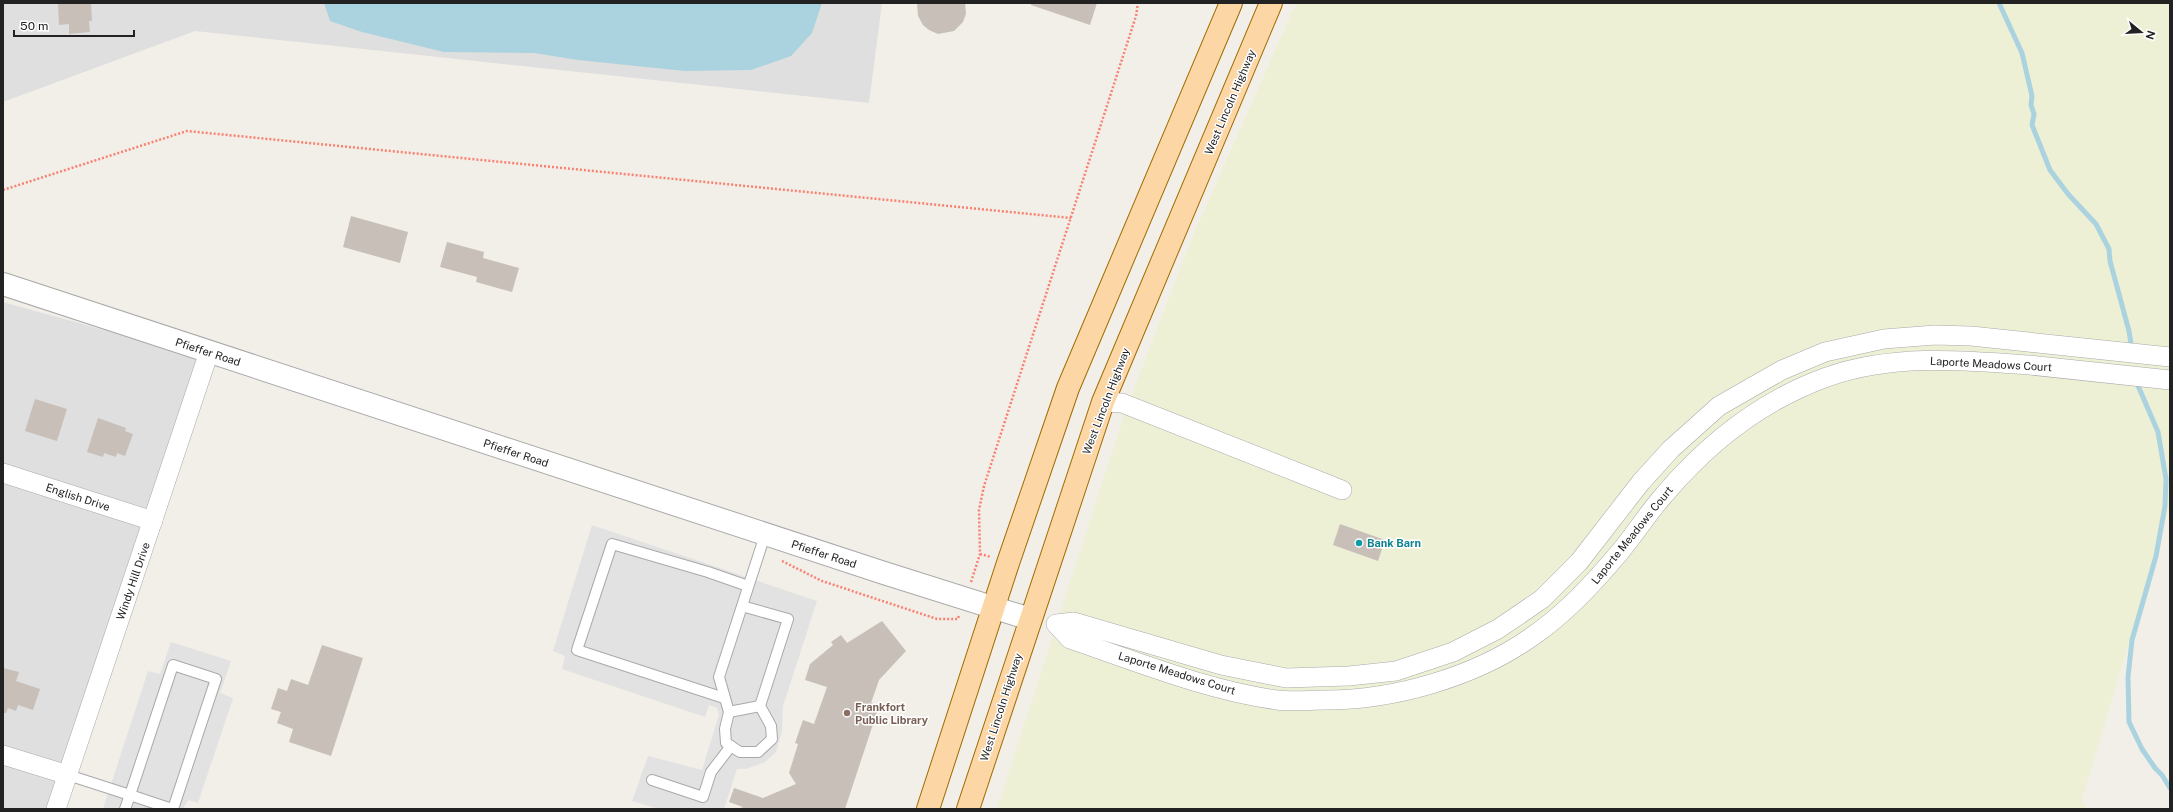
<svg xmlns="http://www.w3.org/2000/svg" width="2173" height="812" font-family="'Public Sans',sans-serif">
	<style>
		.residential { fill: #e0dfdf }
		.farmland { fill: #eef0d5 }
		.parking { fill: #e2e2e2 }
		.water { fill: #aad3df }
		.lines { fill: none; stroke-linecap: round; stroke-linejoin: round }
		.stream { stroke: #aad3df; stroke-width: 5 }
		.building { fill: #c7bfb8 }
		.service-casing { stroke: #a9a9a9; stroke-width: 12 }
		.minor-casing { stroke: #a9a9a9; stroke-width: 20 }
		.tertiary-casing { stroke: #a9a9a9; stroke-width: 24 }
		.primary-casing { stroke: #a06b00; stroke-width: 24 }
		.path { stroke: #fa8072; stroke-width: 2.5; stroke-dasharray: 2 2; stroke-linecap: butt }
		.service { stroke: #fff; stroke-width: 10 }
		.minor { stroke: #fff; stroke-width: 19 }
		.tertiary { stroke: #fff; stroke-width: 22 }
		.primary { stroke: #fcd6a4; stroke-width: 22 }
		.culture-dot { fill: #0f9aa8; stroke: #fff; stroke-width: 1.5 }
		.education-dot { fill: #8d6e63; stroke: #fff; stroke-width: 1.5 }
		.labels { text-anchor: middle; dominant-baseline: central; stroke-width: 3; stroke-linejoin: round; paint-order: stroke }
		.street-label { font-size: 11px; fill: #222; stroke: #fff }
		.culture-label { font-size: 11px; font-weight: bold; fill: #0d838f; stroke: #fff; text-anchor: start }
		.education-label { font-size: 11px; font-weight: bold; fill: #785e54; stroke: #fff; text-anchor: start }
	</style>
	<rect width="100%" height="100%" fill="#f2efe9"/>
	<g class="residential">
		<path d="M3,3H882L869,103L195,31L3,102Z"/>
		<path d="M3,302L212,360L63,809H3Z"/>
	</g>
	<path class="farmland" d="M1296,3H2170V505L2082,800L2086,809H997L1125,412L1192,238Z"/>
	<g class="parking">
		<path d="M592,525L817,601L783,706L782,732L776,752L765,762L746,769H737L724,809H659L632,801L648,756L702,770L719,715L717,708L709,705L705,717L562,669L565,656L553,651Z"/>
		<path d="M171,642L231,661L220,693L233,698L198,803L188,800L183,809H103L148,671L160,674Z"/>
	</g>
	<path class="water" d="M324,3H822L812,33L791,56L751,70L685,71L578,60L534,53L444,52L362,32L330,21Z"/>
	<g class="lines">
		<g class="stream">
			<path d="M1999,3L2022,53L2032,96L2031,105L2034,114L2032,125L2050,170L2068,194L2096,224L2109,249L2110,261L2129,331L2132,350"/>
			<path d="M2136,381L2158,432L2166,479L2165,506L2156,556L2132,640L2128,677L2129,722L2142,749L2155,768L2162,775L2170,788"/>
		</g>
	</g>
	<g class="building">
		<path d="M58,3H91L92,21H89L90,32L69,34V24L59,25Z"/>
		<path d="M917,3H965L966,14L963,22L954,31L938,34L929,30L923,25L918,16Z"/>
		<path d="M1031,3H1097L1090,25L1031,5Z"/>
		<path d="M351,216L408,232L400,263L343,247Z"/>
		<path d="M447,242L484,252L483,258L519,268L512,292L476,282L477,277L440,267Z"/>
		<path d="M35,399L67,409L57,441L25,431Z"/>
		<path d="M98,418L126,428L125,431L133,434L125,456L117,453L116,457L104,453L103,457L87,452Z"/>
		<path d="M1340,524L1385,540L1378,561L1333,545Z"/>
		<path d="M882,621L906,651L879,680L871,703L879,706L845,809H738L743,807L729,802L734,788L763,798L796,784L789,773L798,744L795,743L803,720L814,724L827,687L805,680L810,664L833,645L831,642L841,635L847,643Z"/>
		<path d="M322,645L363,658L331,756L289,742L293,729L277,723L281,712L271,709L278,688L287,691L291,679L308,685Z"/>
		<path d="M3,668L19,672L16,681L40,689L33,710L18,705L16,711L8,708L6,713H3Z"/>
	</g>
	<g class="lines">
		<g class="service-casing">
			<g id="service">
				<path d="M742,606L788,619L760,706L771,726L772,739L758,752H740L726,743L725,729L729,712L719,677L765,535"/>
				<path d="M724,698L577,650L612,544L708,572L748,586"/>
				<path d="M729,712L760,706"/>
				<path d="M68,775L130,795L173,665L216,679L173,809"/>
				<path d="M652,780L703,797L711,772L731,746"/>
				<path d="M125,809L130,795L172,809"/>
			</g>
		</g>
		<g class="minor-casing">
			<g id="minor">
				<path d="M2170,357L1971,336L1935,335L1884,339L1825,352L1782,370L1719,406L1671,449L1641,482L1579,562L1542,599L1498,629L1453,652L1396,671L1349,676L1286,678L1221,665L1074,622L1056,624L1070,639C1138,662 1206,690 1277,700C1293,702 1310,700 1326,700C1394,700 1474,677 1530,638C1564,615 1592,585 1619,553C1635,534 1648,513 1664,495C1708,443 1763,400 1827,377C1892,354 1962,360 2029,365C2076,370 2123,375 2170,380"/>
				<path d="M1103,402L1122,403L1342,490"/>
				<path d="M3,473L153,521"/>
				<path d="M3,755L68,775"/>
				<path d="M56,809L209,352"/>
			</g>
		</g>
		<g class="tertiary-casing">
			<path id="tertiary" d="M3,284L884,573L1030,619"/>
		</g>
		<g class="primary-casing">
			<g id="primary">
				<path d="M928,809L1008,563L1068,388L1231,3"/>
				<path d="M968,809L1103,402L1271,3"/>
			</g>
		</g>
		<g class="path">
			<path d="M3,190L187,131L1071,218"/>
			<path d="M980,554L991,557"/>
			<path d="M782,561L822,581L937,619H958L959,615"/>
			<path d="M971,582L980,554L979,510L984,486L1136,16L1138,3"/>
		</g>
		<use href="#service" class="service"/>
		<use href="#minor" class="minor"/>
		<use href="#tertiary" class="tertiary"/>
		<use href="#primary" class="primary"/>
	</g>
	<circle class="culture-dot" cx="1359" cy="543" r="4"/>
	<circle class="education-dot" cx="847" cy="713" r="4"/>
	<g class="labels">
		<g class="street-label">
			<text transform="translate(1230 102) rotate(-67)">West Lincoln Highway</text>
			<text transform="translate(208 352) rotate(18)">Pfieffer Road</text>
			<text transform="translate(1991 364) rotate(3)">Laporte Meadows Court</text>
			<text transform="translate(1106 401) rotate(-69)">West Lincoln Highway</text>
			<text transform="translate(516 453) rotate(18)">Pfieffer Road</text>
			<text transform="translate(78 497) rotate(18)">English Drive</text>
			<text transform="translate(1632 535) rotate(-51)">Laporte Meadows Court</text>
			<text transform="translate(824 554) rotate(18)">Pfieffer Road</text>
			<text transform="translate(133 581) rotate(-71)">Windy Hill Drive</text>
			<text transform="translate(1177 673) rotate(17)">Laporte Meadows Court</text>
			<text transform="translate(1001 707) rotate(-72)">West Lincoln Highway</text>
		</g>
		<g class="culture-label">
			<text x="1367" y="543">Bank Barn</text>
		</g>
		<g class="education-label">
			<text x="855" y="707">Frankfort<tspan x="855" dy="13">Public Library</tspan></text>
		</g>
	</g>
	<rect width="2173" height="812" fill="none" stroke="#222222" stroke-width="8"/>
	<g transform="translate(2141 32) rotate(108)" stroke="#ffffff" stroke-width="3" paint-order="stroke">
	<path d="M0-3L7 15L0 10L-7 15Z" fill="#222222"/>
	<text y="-6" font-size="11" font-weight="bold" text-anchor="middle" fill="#222222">N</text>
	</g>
	<path d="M14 30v6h120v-6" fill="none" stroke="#222222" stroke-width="2"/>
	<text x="20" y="30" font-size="12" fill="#222222" stroke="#ffffff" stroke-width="3" paint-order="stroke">50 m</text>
</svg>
